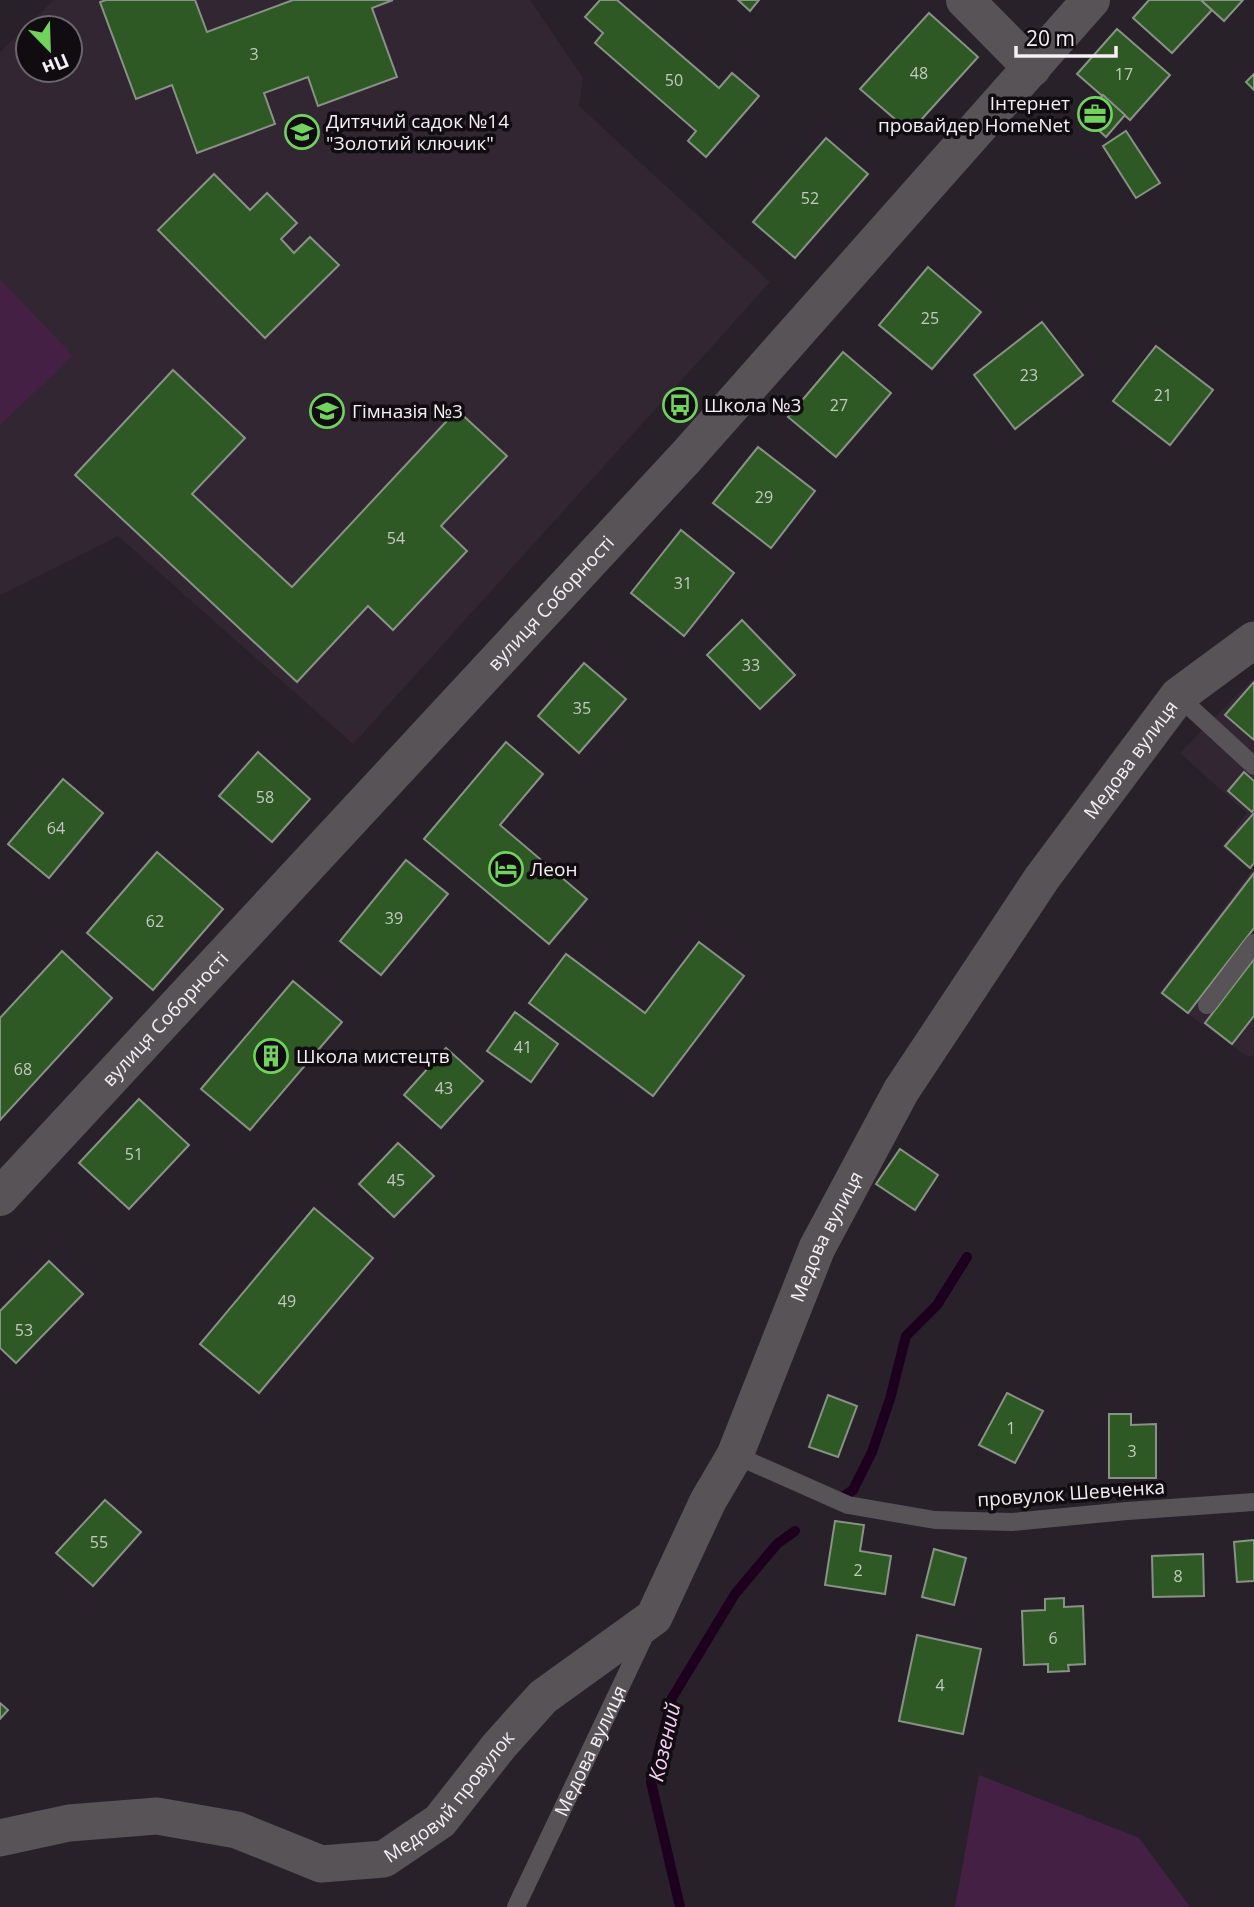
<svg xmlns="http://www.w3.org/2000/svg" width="1254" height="1907" font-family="'Open Sans',sans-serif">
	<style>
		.built { fill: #332633; fill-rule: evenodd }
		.green { fill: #442045 }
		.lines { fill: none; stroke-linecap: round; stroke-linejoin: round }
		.stream { stroke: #1d001e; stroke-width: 10 }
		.building { fill: #2e5925; stroke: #889286; stroke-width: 2 }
		.service { stroke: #575357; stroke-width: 18 }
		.minor { stroke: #575357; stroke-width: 37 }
		.tertiary { stroke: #575357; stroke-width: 38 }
		.labels { text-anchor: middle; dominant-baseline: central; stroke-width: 7; stroke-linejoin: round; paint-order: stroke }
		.number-label { font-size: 16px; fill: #c4cac1 }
		.poi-label { font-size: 19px; fill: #f6f0f5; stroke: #100c10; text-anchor: start }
		.street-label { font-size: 19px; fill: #f6f0f5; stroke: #100c10 }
		.water-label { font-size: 21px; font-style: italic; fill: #fbcffa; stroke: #100c10 }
	</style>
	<rect width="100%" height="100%" fill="#292129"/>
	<g class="built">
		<path d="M54,0H530L583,78L579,106L770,282L353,744L118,536L0,595V52ZM28,28H70V70H28Z"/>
		<path d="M1254,678V1055L1248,1057L1159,993L1252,870L1222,847L1247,813L1180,753Z"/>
	</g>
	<g class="green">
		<path d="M0,279L73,356L0,425Z"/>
		<path d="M979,1775L1139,1838L1190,1907H955Z"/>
	</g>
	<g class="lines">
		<g class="stream">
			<path d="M844,1496L853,1490L872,1452L890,1399L906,1336L937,1305L967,1257"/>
			<path d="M680,1907L651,1782L672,1698L735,1594L777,1544L795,1531"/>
		</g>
	</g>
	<g class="building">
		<path d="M106,0H195L207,32L293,0H393L372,8L397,77L318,106L308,77L264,93L275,124L197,153L172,85L136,99L100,2Z"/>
		<path d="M600,0H617L719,88L732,73L759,96L706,157L688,141L696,131L595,43L603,33L585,17Z"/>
		<path d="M738,0H759L750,11Z"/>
		<path d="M1149,0H1201L1212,10L1172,53L1133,18Z"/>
		<path d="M1201,0H1243L1224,21Z"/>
		<path d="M929,13L978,57L910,132L860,89Z"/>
		<path d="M1117,29L1170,75L1130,120L1077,74Z"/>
		<path d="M1254,74V90L1246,82Z"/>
		<path d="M1103,95L1125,115L1106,137L1083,116Z"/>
		<path d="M1126,131L1160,183L1136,198L1103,146Z"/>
		<path d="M826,138L868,174L795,258L753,222Z"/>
		<path d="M214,174L250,210L267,193L297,223L281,239L294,253L310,237L339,265L265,338L158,230Z"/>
		<path d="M928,267L981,312L932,369L879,325Z"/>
		<path d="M1042,322L1083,375L1015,429L974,375Z"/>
		<path d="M1156,346L1213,390L1170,445L1113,401Z"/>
		<path d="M843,352L891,393L836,457L788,417Z"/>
		<path d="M173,370L245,438L192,494L292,587L457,410L507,456L441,526L467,551L393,630L368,606L297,682L75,475Z"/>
		<path d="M758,447L815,491L771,548L713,503Z"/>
		<path d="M681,530L734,573L684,636L631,593Z"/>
		<path d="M742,620L795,675L760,709L707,655Z"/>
		<path d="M584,663L626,699L579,753L538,716Z"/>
		<path d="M1254,682V740L1225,715Z"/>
		<path d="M506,742L543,774L500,825L587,899L549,944L424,839Z"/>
		<path d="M258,752L310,799L272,842L219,796Z"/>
		<path d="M1244,772L1254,781V809L1252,812L1228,791Z"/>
		<path d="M63,779L103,813L49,878L8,844Z"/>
		<path d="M1254,813V863L1250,868L1225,846Z"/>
		<path d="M157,852L223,909L153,990L87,933Z"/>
		<path d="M406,860L448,894L381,975L340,941Z"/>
		<path d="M1254,873V928L1188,1013L1162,993Z"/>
		<path d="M699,942L744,976L653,1096L529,1003L566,954L645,1013Z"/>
		<path d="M62,951L112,998L0,1120V1018Z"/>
		<path d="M1254,959V1016L1232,1044L1205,1023Z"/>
		<path d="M293,981L342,1022L250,1130L201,1089Z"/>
		<path d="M515,1012L558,1044L531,1082L487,1051Z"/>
		<path d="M446,1048L483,1081L441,1128L404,1095Z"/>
		<path d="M139,1099L189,1145L129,1209L79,1163Z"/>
		<path d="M398,1143L434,1176L394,1217L359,1184Z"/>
		<path d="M900,1149L938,1175L915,1210L876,1184Z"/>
		<path d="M314,1208L373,1258L259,1393L200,1344Z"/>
		<path d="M49,1261L83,1294L16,1363L0,1348V1311Z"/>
		<path d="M1007,1393L1043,1411L1015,1463L979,1445Z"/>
		<path d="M828,1395L857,1406L838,1457L809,1447Z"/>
		<path d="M1109,1414H1131V1425L1156,1424V1478H1109Z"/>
		<path d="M105,1500L141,1532L93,1586L56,1553Z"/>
		<path d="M835,1521L864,1525L860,1551L891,1556L885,1594L825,1585Z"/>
		<path d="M1254,1540V1581L1237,1582L1234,1542Z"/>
		<path d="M934,1549L966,1558L954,1605L922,1597Z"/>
		<path d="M1203,1554L1204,1596L1153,1597L1152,1556Z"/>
		<path d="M1064,1598V1607L1083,1606L1085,1664L1068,1665L1069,1671L1048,1672V1664L1024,1665L1022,1611L1045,1610V1599Z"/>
		<path d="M917,1635L981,1649L963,1734L899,1721Z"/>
		<path d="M0,1703L8,1710L0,1719Z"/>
	</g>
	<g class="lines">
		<g class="service">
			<path d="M1178,696L1254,766"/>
			<path d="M1207,1005L1254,943"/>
			<path d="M735,1455L848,1505L935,1520L1012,1522L1127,1511L1254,1502"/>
			<path id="s1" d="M516,1907L646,1633"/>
		</g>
		<path class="minor" id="s2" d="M0,1838L69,1823L157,1816L237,1830L321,1864L384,1859L440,1821L499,1746L543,1697L654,1617L708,1501L735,1455L817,1248L901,1091L1042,878L1178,696L1254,640"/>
		<g class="tertiary">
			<path d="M965,0L1032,68"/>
			<path id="s3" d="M0,1197L686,457L1091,0"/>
		</g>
	</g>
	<defs>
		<g id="office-ring" transform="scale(1.75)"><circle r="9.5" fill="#100c10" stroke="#71d25e" stroke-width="1.5"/><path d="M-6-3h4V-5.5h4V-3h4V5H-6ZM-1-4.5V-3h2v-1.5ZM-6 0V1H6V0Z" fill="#71d25e"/></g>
		<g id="school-ring" transform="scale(1.75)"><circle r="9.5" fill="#100c10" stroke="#71d25e" stroke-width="1.5"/><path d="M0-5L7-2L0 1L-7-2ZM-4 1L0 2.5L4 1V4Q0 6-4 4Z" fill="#71d25e"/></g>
		<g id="bus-ring" transform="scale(1.75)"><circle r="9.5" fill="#100c10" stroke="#71d25e" stroke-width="1.5"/><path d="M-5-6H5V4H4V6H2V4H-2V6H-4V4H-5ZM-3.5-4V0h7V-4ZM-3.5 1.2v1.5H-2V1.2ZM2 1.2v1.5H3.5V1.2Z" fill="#71d25e"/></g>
		<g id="hotel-ring" transform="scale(1.75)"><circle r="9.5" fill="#100c10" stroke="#71d25e" stroke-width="1.5"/><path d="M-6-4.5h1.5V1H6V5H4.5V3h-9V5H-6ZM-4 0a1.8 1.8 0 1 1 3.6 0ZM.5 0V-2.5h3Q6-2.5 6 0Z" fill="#71d25e"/></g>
		<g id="building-ring" transform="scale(1.75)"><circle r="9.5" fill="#100c10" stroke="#71d25e" stroke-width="1.5"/><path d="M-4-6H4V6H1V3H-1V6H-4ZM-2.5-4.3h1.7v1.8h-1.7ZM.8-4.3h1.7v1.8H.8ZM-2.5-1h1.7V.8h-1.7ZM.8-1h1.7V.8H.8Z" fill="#71d25e"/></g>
	</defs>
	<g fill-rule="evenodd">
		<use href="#office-ring" x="1095" y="114"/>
		<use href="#school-ring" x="302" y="132"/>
		<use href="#bus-ring" x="680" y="405"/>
		<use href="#school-ring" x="327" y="411"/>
		<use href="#hotel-ring" x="506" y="869"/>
		<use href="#building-ring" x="271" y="1056"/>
	</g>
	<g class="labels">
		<g class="number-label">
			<text x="254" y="54">3</text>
			<text x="919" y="73">48</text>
			<text x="1124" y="74">17</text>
			<text x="674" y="80">50</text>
			<text x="810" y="198">52</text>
			<text x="930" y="318">25</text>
			<text x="1029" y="375">23</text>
			<text x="1163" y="395">21</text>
			<text x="839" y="405">27</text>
			<text x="764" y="497">29</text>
			<text x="396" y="538">54</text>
			<text x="683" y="583">31</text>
			<text x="751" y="665">33</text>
			<text x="582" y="708">35</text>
			<text x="265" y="797">58</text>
			<text x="56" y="828">64</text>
			<text x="394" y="918">39</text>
			<text x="155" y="921">62</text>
			<text x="523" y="1047">41</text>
			<text x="23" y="1069">68</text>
			<text x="444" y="1088">43</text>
			<text x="134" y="1154">51</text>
			<text x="396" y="1180">45</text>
			<text x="287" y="1301">49</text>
			<text x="24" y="1330">53</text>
			<text x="1011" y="1428">1</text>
			<text x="1132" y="1451">3</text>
			<text x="99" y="1542">55</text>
			<text x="858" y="1570">2</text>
			<text x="1178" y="1576">8</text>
			<text x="1053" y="1638">6</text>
			<text x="940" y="1685">4</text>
		</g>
		<g class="poi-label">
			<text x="1070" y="103" text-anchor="end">Інтернет<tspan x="1070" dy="22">провайдер HomeNet</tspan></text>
			<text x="326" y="121">Дитячий садок №14<tspan x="326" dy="22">"Золотий ключик"</tspan></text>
			<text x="704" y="405">Школа №3</text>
			<text x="352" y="411">Гімназія №3</text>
			<text x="530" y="869">Леон</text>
			<text x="296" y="1056">Школа мистецтв</text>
		</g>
		<g class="street-label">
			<text stroke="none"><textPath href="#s3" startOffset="810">вулиця Соборності</textPath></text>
			<text stroke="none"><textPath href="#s2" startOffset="1745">Медова вулиця</textPath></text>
			<text stroke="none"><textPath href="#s3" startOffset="243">вулиця Соборності</textPath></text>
			<text stroke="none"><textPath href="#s2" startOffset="1178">Медова вулиця</textPath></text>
			<text transform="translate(1071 1493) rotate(-4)">провулок Шевченка</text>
			<text stroke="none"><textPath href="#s1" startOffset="173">Медова вулиця</textPath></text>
			<text stroke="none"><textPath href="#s2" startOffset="485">Медовий провулок</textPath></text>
		</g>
		<g class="water-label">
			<text transform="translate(664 1742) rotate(-77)">Козений</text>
		</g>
	</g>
	<g transform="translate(49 49) rotate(157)"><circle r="33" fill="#100c10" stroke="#6c676c" stroke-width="2"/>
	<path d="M0-5L12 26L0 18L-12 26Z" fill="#71d25e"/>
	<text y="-10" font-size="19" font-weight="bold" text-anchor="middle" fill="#f6f0f5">Пн</text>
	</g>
	<path d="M1016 46v10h100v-10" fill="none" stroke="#f6f0f5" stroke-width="3.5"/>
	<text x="1026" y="46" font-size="21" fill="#f6f0f5" stroke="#100c10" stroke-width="5" paint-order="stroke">20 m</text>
</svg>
